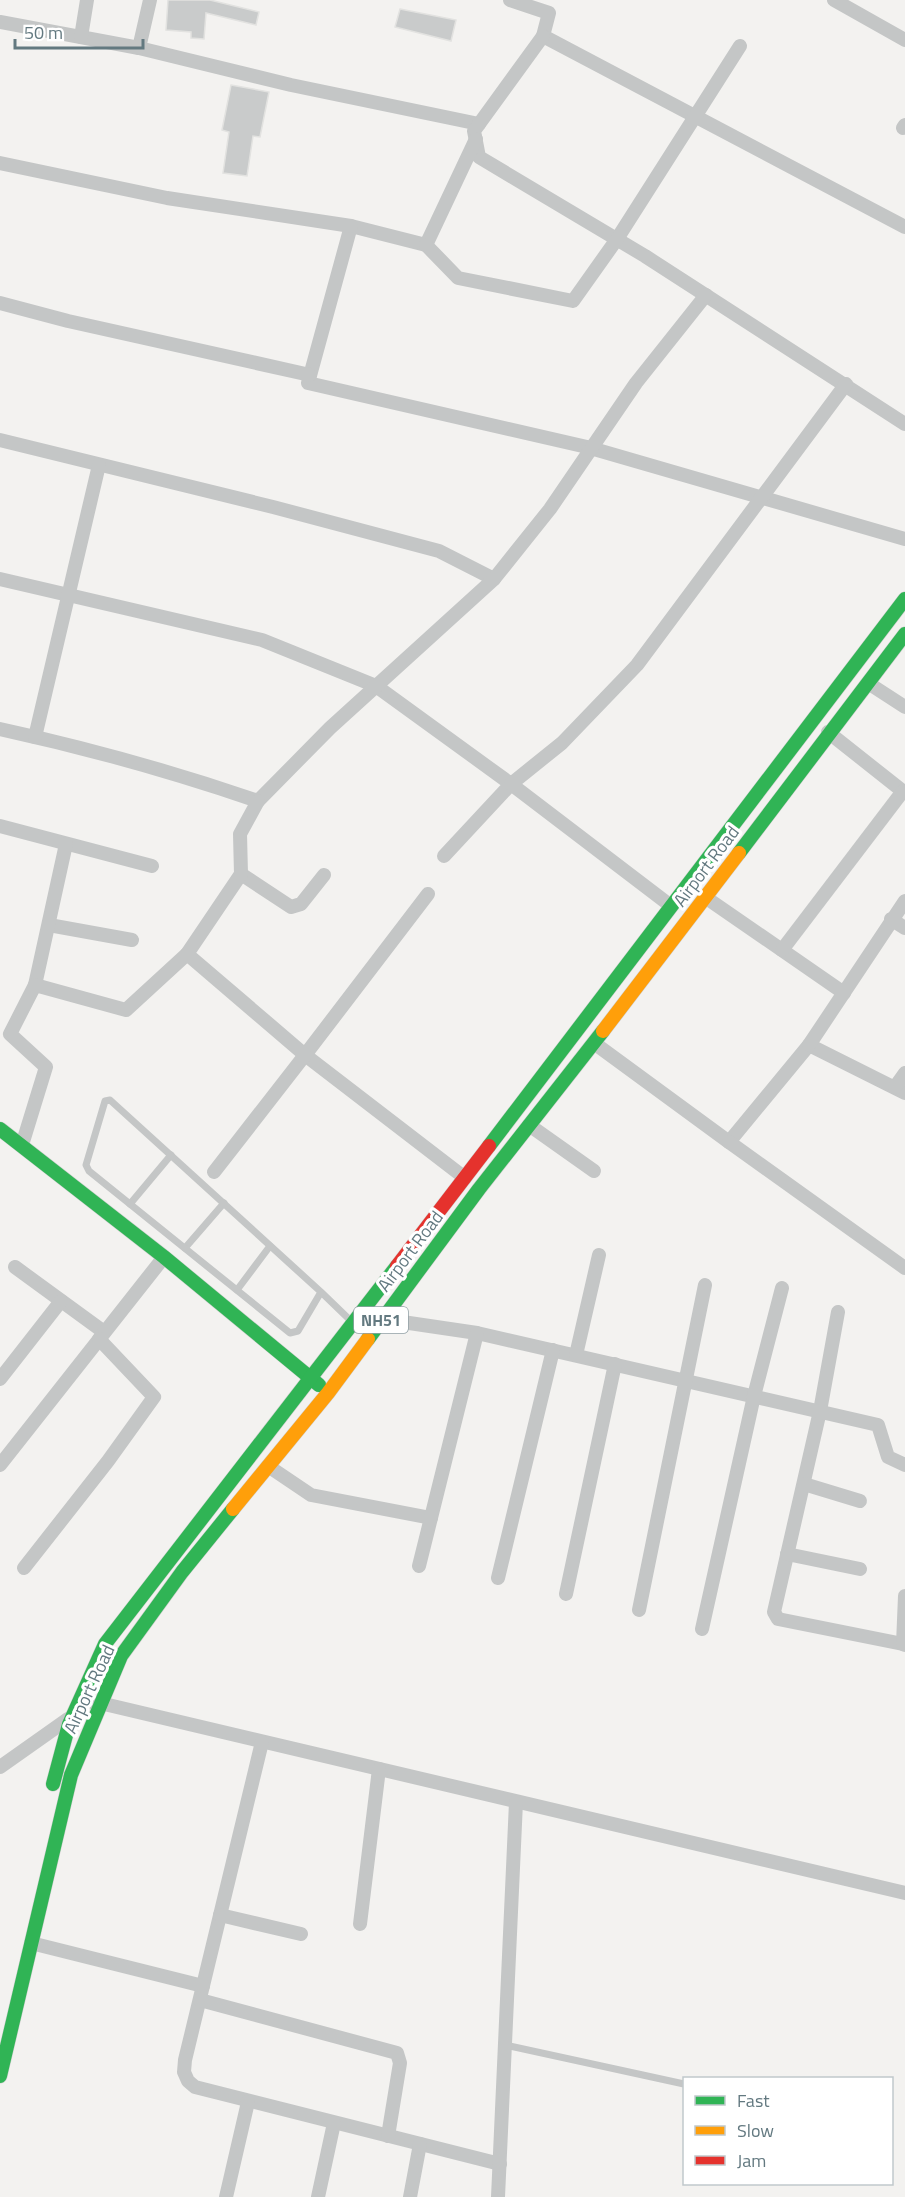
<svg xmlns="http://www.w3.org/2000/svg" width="905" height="2197" font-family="'Titillium Web',sans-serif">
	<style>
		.building { fill: #c9cbcb; stroke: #e2e2e0; stroke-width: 1.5 }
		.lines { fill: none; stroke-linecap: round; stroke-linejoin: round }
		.fast-casing { stroke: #cecfce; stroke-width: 15 }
		.slow-casing { stroke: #cecfce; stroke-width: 15 }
		.jam-casing { stroke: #cecfce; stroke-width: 15 }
		.lane { stroke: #c4c6c6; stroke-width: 7 }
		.street { stroke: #c4c6c6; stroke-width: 14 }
		.fast { stroke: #30b455; stroke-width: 14 }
		.slow { stroke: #ff9f0a; stroke-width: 14 }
		.jam { stroke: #e5322d; stroke-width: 14 }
		.labels { text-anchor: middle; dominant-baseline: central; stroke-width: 6; stroke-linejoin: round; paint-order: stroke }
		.shield { fill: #fff; stroke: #92a1a6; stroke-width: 1.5 }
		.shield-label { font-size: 16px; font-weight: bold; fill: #637980 }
		.street-label { font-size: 18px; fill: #637980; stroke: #fff }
	</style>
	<rect width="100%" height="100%" fill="#f3f2f0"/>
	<g class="building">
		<path d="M168,0H210L259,12L256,25L206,13L204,39L191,38V32L166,30Z"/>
		<path d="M400,9L456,20L451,41L395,27Z"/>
		<path d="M231,85L269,92L260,137L253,136L247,176L223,173L229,132L222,130Z"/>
	</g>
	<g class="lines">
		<g class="fast-casing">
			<g id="fast">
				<path d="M739,853L905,634"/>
				<path d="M0,1129L164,1257L319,1385"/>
				<path d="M489,1146L905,599"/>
				<path d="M368,1339L479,1189L603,1031"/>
				<path d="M53,1784L69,1724L105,1644L397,1266"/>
				<path d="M0,2076L71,1775L121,1656L182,1572L233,1509"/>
			</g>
		</g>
		<g class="slow-casing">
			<g id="slow">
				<path d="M603,1031L739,853"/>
				<path d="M233,1509L328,1393L368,1339"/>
			</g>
		</g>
		<g class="jam-casing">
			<path id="jam" d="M397,1266L489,1146"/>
		</g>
		<g class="lane">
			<path d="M130,1204L171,1155"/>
			<path d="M185,1248L224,1203"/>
			<path d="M237,1290L270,1246"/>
			<path d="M321,1292L298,1331L290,1333L89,1171L86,1165L105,1101L110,1100L321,1292L350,1320"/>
			<path d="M505,2045L684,2084"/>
		</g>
		<g class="street">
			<path d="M150,0L139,48L291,85L479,124"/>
			<path d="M510,0L549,13L543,36L905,227"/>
			<path d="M834,0L905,40"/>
			<path d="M0,22L139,48"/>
			<path d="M543,36L474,131L479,157L645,256L905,424"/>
			<path d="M81,37L87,0"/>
			<path d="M903,128L905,125"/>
			<path d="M476,139L426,245L351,226L308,383L587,447L905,539"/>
			<path d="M0,163L167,198L351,226"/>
			<path d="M426,245L458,278L573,301L617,239L740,46"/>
			<path d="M0,303L68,321L310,375"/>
			<path d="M0,440L273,507L439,551L494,579"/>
			<path d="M0,579L262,640L376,686L511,784L444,856"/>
			<path d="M868,683L905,707"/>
			<path d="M0,729C88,748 173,772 258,801L330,728L494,579L550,509L636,383L706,295"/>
			<path d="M828,732L905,793"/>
			<path d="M35,737L99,465"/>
			<path d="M0,826L152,866"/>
			<path d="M241,874L291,907L301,904L324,875"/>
			<path d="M428,894L305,1055L465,1178"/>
			<path d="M705,897L844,993"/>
			<path d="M671,906L511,784L562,743L637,665L846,384"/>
			<path d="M891,919L905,928"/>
			<path d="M49,925L132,940"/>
			<path d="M782,950L903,791"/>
			<path d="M35,985L66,844"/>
			<path d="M594,1043L729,1142L809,1045L905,1093"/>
			<path d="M809,1045L905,901"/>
			<path d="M895,1087L905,1073"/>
			<path d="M529,1125L594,1171"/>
			<path d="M729,1142L905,1268"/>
			<path d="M22,1145L46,1067L10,1034L35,985L126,1010L187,954"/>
			<path d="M214,1172L305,1055L187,954L241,874L240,834L258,801"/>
			<path d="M15,1267L104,1332"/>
			<path d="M838,1312L820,1411L774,1612L778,1619L903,1644"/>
			<path d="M382,1319L477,1333L878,1425L888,1457L905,1465"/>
			<path d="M576,1355L599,1255"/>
			<path d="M0,1379L61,1301"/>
			<path d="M0,1465L164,1257"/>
			<path d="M268,1466L311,1495L431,1518"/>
			<path d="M804,1484L860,1501"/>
			<path d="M787,1554L860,1569"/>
			<path d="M419,1566L477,1333"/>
			<path d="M24,1568L108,1461L154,1397L99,1339"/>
			<path d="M498,1578L553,1350"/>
			<path d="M566,1594L615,1364"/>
			<path d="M905,1596L903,1644L905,1645"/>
			<path d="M639,1610L705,1285"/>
			<path d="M702,1629L754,1396L782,1288"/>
			<path d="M96,1705L100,1703L905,1893"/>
			<path d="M262,1742L185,2060L184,2072L188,2081L195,2087L500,2164"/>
			<path d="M0,1767L68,1719"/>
			<path d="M220,1915L301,1934"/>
			<path d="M360,1924L379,1769"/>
			<path d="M31,1943L203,1986"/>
			<path d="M200,2000L397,2053L400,2063L388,2136"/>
			<path d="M226,2197L248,2102"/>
			<path d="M318,2197L334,2123"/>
			<path d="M410,2197L420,2144"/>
			<path d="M498,2197L516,1802"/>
		</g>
		<use href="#fast" class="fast"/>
		<use href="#slow" class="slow"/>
		<use href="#jam" class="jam"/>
	</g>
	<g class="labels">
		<rect class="shield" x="354" y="1307" width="54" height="26" rx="4.5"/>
		<g class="shield-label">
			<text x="381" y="1320">NH51</text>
		</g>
		<g class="street-label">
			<text transform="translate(706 866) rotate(-53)">Airport Road</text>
			<text transform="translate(410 1251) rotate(-53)">Airport Road</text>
			<text transform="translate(89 1689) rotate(-65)">Airport Road</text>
		</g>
	</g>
	<rect x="683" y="2077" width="210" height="108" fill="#ffffff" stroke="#c1c9cc" stroke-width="1.5"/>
	<rect x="695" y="2096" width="30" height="9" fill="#30b455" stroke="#c1c9cc" stroke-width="1.5"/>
	<text x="737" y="2107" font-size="18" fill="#637980">Fast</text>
	<rect x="695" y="2126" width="30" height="9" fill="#ff9f0a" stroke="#c1c9cc" stroke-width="1.5"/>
	<text x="737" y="2137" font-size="18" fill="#637980">Slow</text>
	<rect x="695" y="2156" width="30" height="9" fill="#e5322d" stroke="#c1c9cc" stroke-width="1.5"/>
	<text x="737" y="2167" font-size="18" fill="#637980">Jam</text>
	<path d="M15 39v9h128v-9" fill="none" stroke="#637980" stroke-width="3"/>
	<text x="24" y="39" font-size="18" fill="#637980" stroke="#ffffff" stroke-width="4.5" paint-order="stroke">50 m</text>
</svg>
